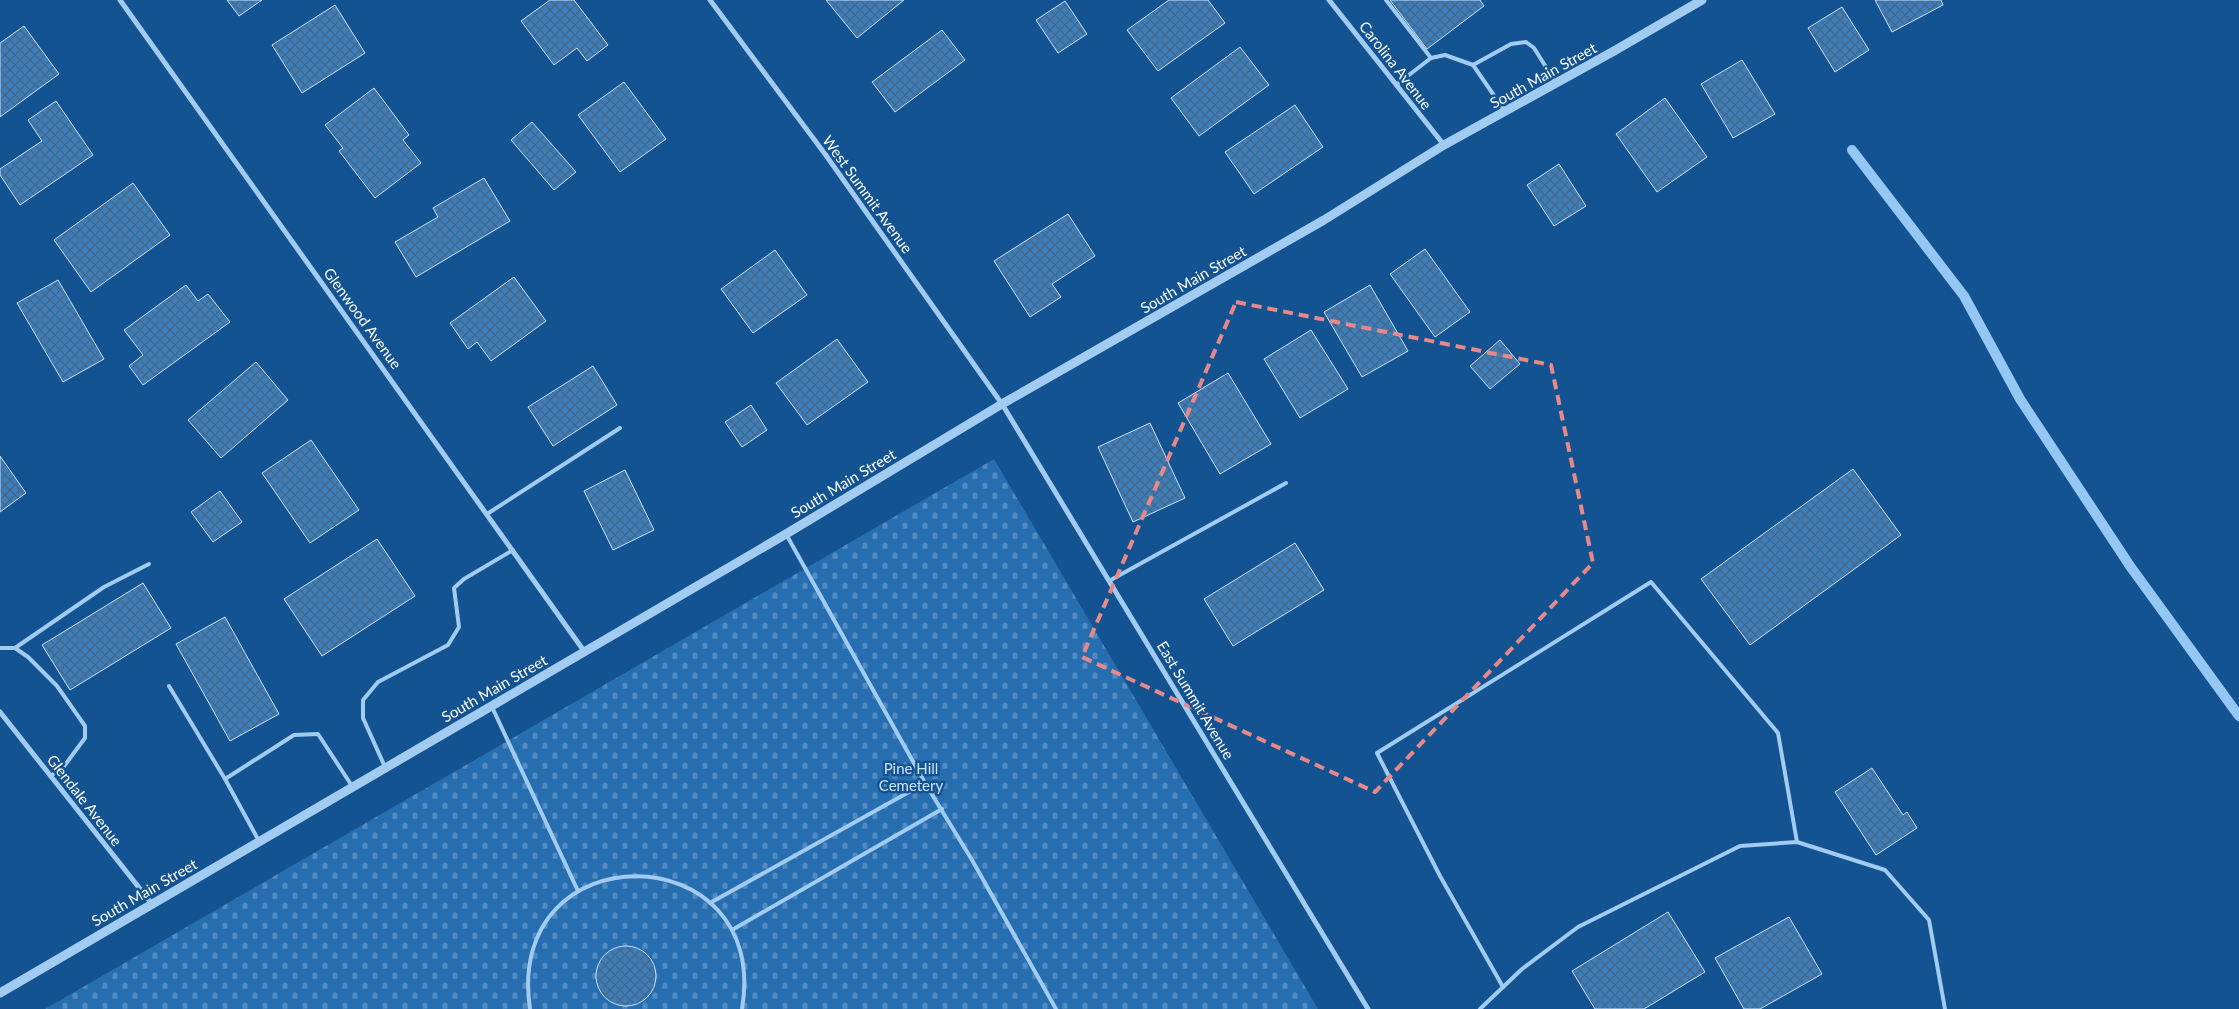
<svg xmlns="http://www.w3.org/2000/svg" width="2239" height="1009" font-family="Lato,sans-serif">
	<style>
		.cemetery { fill: url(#cemetery-stones) }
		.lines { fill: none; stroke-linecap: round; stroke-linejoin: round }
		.stream { stroke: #95c7f4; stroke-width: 10 }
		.building { fill: url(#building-cross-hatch); stroke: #cae3fc }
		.service { stroke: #a2cbf1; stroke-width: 4 }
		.minor { stroke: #a2cbf1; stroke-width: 5 }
		.tertiary { stroke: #a2cbf1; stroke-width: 9 }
		.marked { fill: none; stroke: #e88989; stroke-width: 4; stroke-dasharray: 10 6; stroke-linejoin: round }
		.labels { text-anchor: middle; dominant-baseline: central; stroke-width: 5; stroke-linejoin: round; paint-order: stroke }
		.street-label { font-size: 15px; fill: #fff; stroke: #145392 }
		.park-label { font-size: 15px; fill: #cae3fc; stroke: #145392 }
	</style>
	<defs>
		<pattern id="cemetery-stones" width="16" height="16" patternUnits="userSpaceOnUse" patternTransform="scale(1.25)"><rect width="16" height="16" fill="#276eb1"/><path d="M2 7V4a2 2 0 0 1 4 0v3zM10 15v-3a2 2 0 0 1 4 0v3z" fill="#528bc1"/></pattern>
		<pattern id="building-cross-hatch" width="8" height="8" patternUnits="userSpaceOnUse" patternTransform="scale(1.25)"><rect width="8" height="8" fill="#3d7dba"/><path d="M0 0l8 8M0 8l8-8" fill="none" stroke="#446788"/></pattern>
	</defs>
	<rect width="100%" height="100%" fill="#145392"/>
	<path class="cemetery" d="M994,459L1318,1009H45Z"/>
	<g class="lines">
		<path class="stream" d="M1852,150L1964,296L2020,399L2130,566L2239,716"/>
	</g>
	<g class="building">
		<path d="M227,0H262L239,16Z"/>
		<path d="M550,0H574L608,45L587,61L577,48L554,65L521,21Z"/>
		<path d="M826,0H904L857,38Z"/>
		<path d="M1169,0H1208L1225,23L1158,71L1127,30Z"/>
		<path d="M1390,0H1480L1484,6L1427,49Z"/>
		<path d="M1875,0H1941L1943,5L1892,32Z"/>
		<path d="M1065,1L1087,34L1058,53L1036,20Z"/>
		<path d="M335,5L365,53L302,93L272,45Z"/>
		<path d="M1842,7L1869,50L1835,72L1808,28Z"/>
		<path d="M24,26L59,74L0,117V43Z"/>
		<path d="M942,30L965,60L895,112L872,82Z"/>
		<path d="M1240,47L1269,85L1199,136L1171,98Z"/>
		<path d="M1742,60L1775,114L1733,138L1701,84Z"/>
		<path d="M624,82L666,139L620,172L578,115Z"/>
		<path d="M374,88L409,135L403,140L421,163L375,198L339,151L343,148L325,125Z"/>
		<path d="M1665,98L1707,157L1657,192L1616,134Z"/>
		<path d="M56,101L93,155L20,205L0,175V169L42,141L28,120Z"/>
		<path d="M1295,105L1323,147L1254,194L1225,152Z"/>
		<path d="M532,122L576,172L554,190L511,140Z"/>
		<path d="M1559,164L1586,206L1554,226L1527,185Z"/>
		<path d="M484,178L510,221L416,277L395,242L438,217L433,208Z"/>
		<path d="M133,183L170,235L91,292L54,240Z"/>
		<path d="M1068,214L1095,256L1052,284L1061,297L1030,317L994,261Z"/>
		<path d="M1425,249L1470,312L1435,337L1390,274Z"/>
		<path d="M775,250L807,295L753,333L721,289Z"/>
		<path d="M514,277L546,321L491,361L477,342L468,349L450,323Z"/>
		<path d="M58,280L104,359L63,382L17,303Z"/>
		<path d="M186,285L198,301L208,294L230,322L143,385L129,366L143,355L124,330Z"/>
		<path d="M1370,285L1408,351L1362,377L1324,312Z"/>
		<path d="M1311,330L1348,389L1300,418L1264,359Z"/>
		<path d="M837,339L868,382L807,425L776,383Z"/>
		<path d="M1500,340L1520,364L1490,389L1470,366Z"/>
		<path d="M256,362L288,400L221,458L188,420Z"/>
		<path d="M593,366L617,405L553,446L528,407Z"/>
		<path d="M1228,373L1271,444L1220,474L1178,403Z"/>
		<path d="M751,405L767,430L742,447L725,422Z"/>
		<path d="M1150,423L1185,498L1133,522L1098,447Z"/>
		<path d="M311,440L359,510L310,543L262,473Z"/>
		<path d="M0,456L26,493L0,512Z"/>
		<path d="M1853,469L1901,535L1750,645L1701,579Z"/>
		<path d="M625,470L654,530L613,550L584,491Z"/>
		<path d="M220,491L242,522L213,542L191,512Z"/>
		<path d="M377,539L415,596L322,656L284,599Z"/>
		<path d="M1295,543L1324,590L1233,646L1204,599Z"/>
		<path d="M143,583L171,628L70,690L42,645Z"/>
		<path d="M225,617L279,714L230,741L176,644Z"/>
		<path d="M1872,768L1903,815L1907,812L1917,828L1876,855L1835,792Z"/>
		<path d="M1668,912L1705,972L1644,1009H1595L1572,971Z"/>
		<path d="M1789,917L1822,974L1760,1009H1744L1715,958Z"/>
		<circle cx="626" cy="976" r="30"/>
	</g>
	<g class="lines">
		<g class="service">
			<path d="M1386,0L1431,58"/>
			<path d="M1473,65L1511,44L1526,42L1534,48L1556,83"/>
			<path d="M1396,85L1431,58L1445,55L1473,65L1504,110"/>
			<path d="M487,514L620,428"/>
			<path d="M786,534L925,783L972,860L1056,1009"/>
			<path d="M1109,581L1286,483"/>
			<path d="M0,648H15L28,657L57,686L85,726V738L62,769L50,776"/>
			<path d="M15,648L104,587L149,564"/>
			<path d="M169,686L225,779"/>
			<path d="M492,707L578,891"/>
			<path d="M385,767L363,718V700L378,682L448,645L459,627L454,588L464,579L513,550"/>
			<path d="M259,841L225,779L294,735L318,734L352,786"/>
			<path d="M710,903L925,783"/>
			<path d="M732,930L942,809"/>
			<path d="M1503,987L1440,876L1377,753L1651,582L1778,733L1797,842"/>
			<path d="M530,1009C503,830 772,834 742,1009"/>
			<path d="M1480,1009L1522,969L1578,927L1740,846L1797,842L1885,870L1929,920L1945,1009"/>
		</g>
		<g class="minor">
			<path d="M120,0L584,651"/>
			<path d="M710,0L825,154L1002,404L1368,1009"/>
			<path d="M1329,0L1444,145"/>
			<path d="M0,712L152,904"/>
		</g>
		<path class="tertiary" d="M0,993L786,534L1002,404L1324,220L1444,145L1614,51L1702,0"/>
	</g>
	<path class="marked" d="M1236,302L1551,365L1593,563L1375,792L1082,657Z"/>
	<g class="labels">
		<g class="street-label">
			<text transform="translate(1396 65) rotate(52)">Carolina Avenue</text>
			<text transform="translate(1543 75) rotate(-29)">South Main Street</text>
			<text transform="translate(868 194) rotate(54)">West Summit Avenue</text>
			<text transform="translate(1193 279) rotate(-30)">South Main Street</text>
			<text transform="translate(363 318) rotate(54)">Glenwood Avenue</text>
			<text transform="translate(843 483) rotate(-31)">South Main Street</text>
			<text transform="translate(494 688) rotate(-30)">South Main Street</text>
			<text transform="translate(1196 700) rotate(59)">East Summit Avenue</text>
			<text transform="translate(85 800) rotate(52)">Glendale Avenue</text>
			<text transform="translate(144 892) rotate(-30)">South Main Street</text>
		</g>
		<g class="park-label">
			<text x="911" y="768">Pine Hill<tspan x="911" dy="17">Cemetery</tspan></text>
		</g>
	</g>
</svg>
